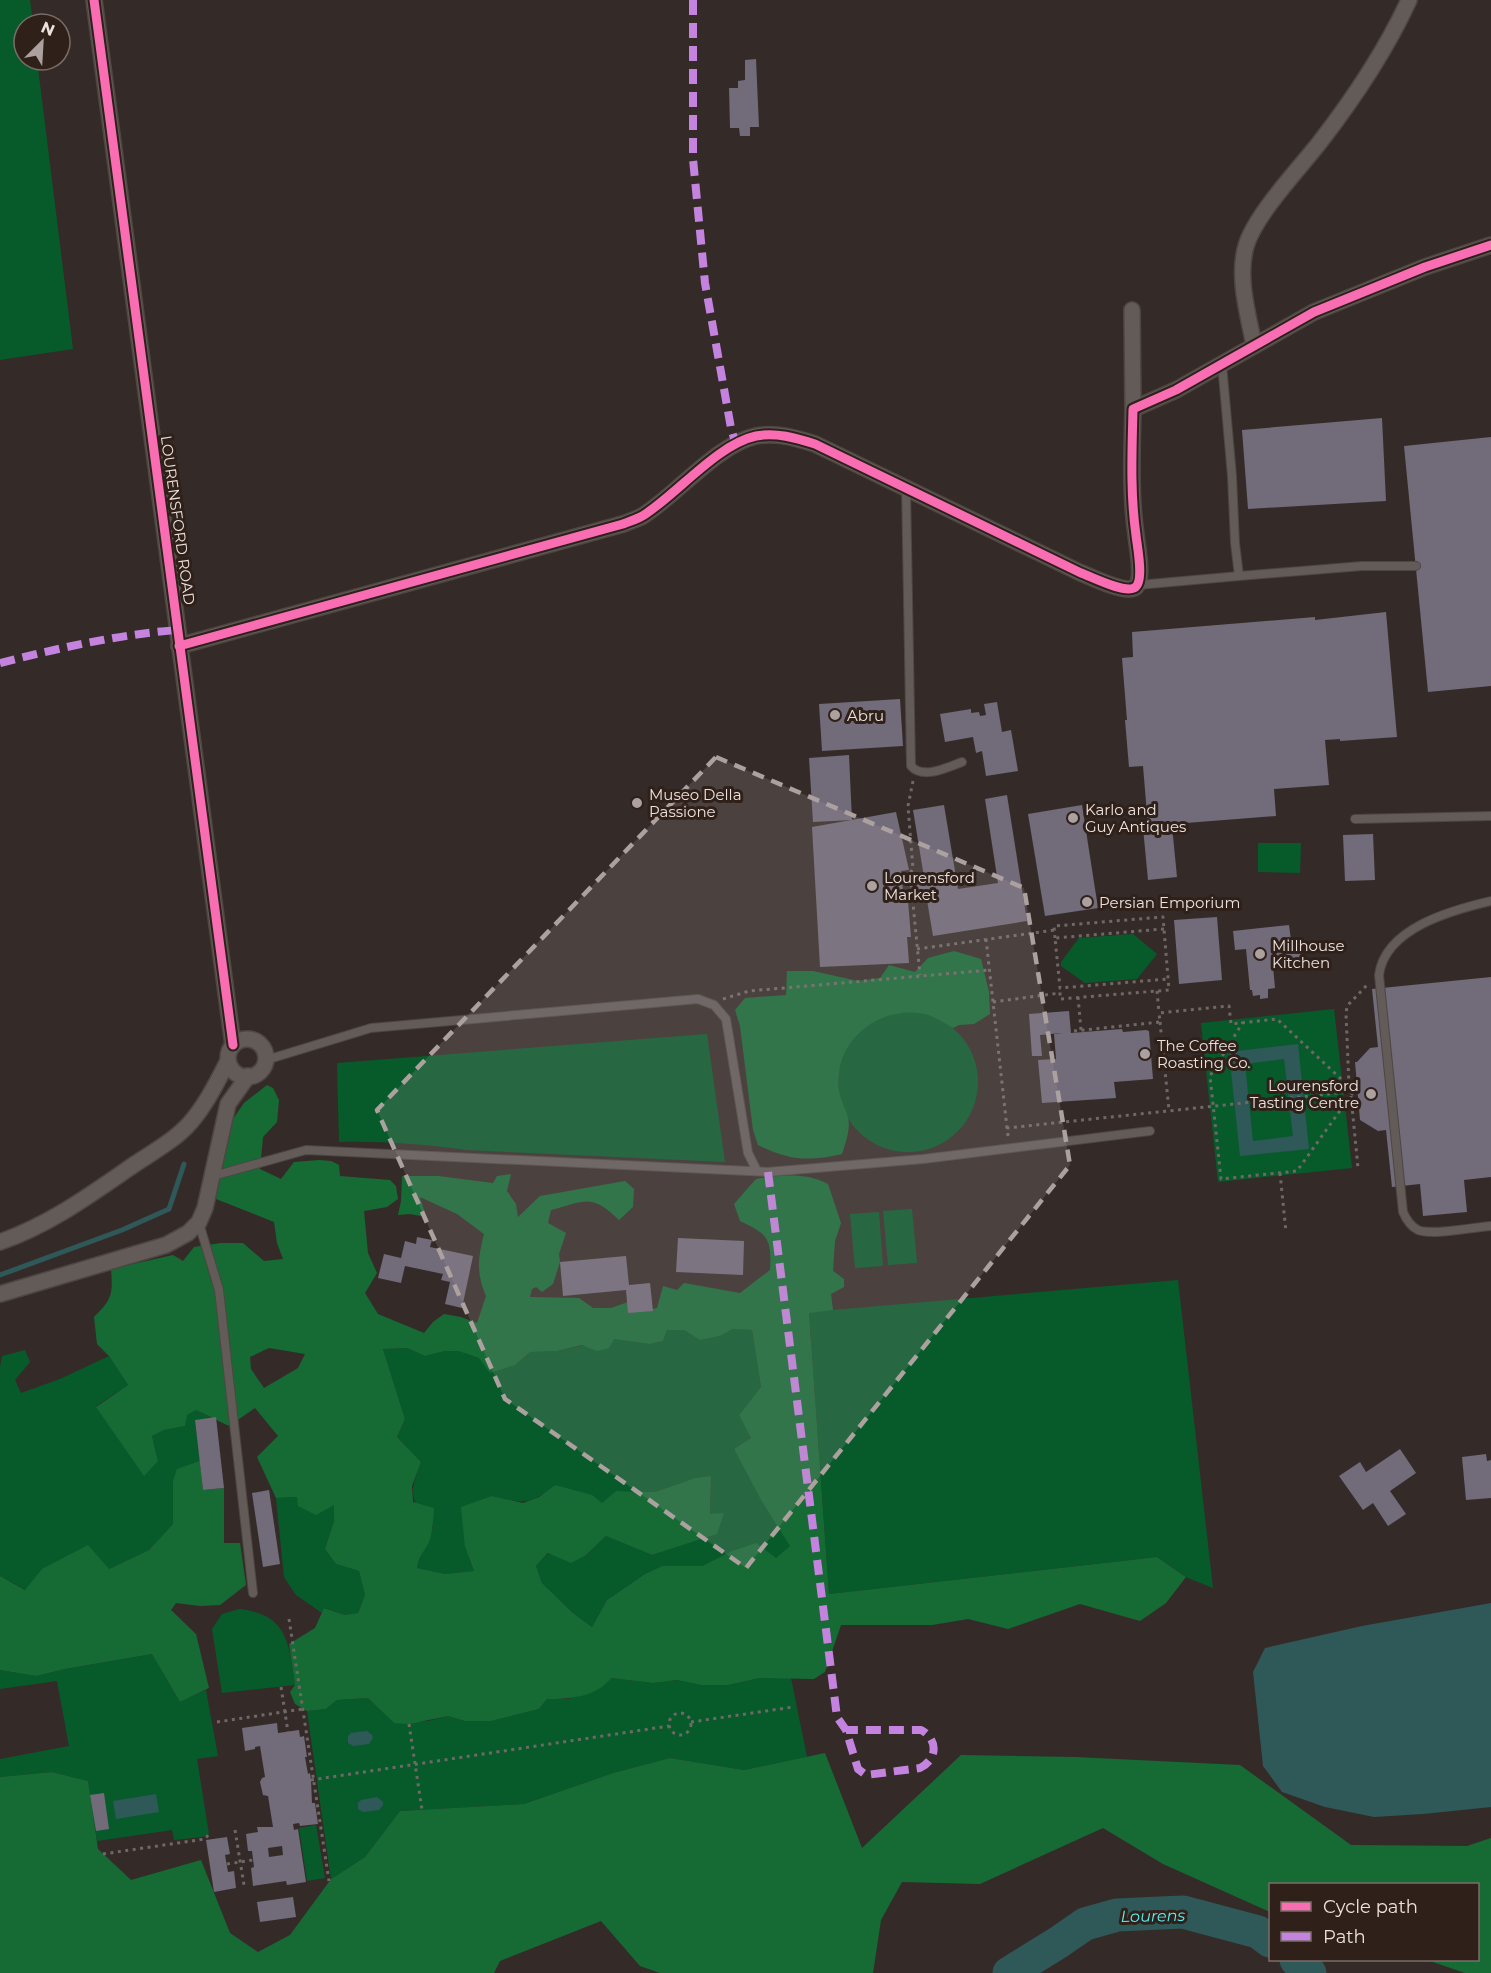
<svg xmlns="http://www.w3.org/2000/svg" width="1491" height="1973" font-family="Montserrat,sans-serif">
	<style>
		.green { fill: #075b2b }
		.forest { fill: #166b35; fill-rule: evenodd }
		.water { fill: #2f5859; fill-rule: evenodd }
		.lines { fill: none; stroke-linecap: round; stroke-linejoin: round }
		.stream { stroke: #2f5859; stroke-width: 5 }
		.river { stroke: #2f5859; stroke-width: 33 }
		.building { fill: #716b7a; fill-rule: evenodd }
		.service-casing { stroke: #4e4643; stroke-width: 10 }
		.minor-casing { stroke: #4e4643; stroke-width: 18 }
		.path { stroke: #6f6866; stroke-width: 3; stroke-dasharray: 3 4.5; stroke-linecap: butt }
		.service { stroke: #625b58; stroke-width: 8 }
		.minor { stroke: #625b58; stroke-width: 15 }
		.quiet { stroke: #c483df; stroke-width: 8; stroke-dasharray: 15 8; stroke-linecap: butt }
		.cycleway-casing { stroke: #2f201a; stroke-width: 13 }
		.cycleway { stroke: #f96db3; stroke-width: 9 }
		.marked { fill: #aca19e; fill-opacity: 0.2; stroke: #aca19e; stroke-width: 4.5; stroke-dasharray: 12 8; stroke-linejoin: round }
		.poi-dot { fill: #aca19e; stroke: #2f201a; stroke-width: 2 }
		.labels { text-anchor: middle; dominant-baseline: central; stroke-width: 6; stroke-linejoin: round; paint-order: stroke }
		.street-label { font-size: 15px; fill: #ece1dd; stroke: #2f201a }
		.poi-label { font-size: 15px; fill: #ece1dd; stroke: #2f201a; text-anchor: start }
		.water-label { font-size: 16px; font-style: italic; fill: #58f1f4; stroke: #2f201a }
	</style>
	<rect width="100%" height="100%" fill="#342b28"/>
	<g class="green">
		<path d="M0,0H30L33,24H24V60H37L73,349L0,360Z"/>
		<path d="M1258,843H1301L1300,873L1258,872Z"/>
		<path d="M1133,934L1157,954L1137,979L1085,983L1061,966V962L1079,938Z"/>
		<path d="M1334,1009L1352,1168L1218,1182L1201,1023Z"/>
		<circle cx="908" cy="1082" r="70"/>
		<path d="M707,1034L725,1162L466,1150C424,1144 381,1141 339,1142L337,1063Z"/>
		<path d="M912,1209L917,1263L888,1265L883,1211Z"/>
		<path d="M879,1212L883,1266L855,1268L850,1214Z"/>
		<path d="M1178,1280L1213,1588L1188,1578L1157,1557L829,1594L809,1312Z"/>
		<path d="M733,1329L752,1330L761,1387L739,1415L751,1438L734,1449L761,1500L791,1546L776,1558L730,1552L702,1566H662L645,1574L607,1600L592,1627L573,1613L542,1583L536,1566L549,1553L586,1555L606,1536L652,1555L717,1534L723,1513L710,1515L711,1476L695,1478L655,1492L616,1491L602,1504L555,1485C528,1506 524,1503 492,1496L465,1547L474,1571L445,1574L416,1568C421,1553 429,1541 433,1526C410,1498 408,1497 421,1462L397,1437L405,1419L383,1349L407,1348L425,1356L445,1351H458L479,1358L515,1365L530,1352L557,1351L614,1339L650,1344L663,1341L667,1330H684L700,1340L720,1336Z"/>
		<path d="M25,1350L30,1362L15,1380L21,1393L60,1379L109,1356L128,1385L96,1406L158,1461L152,1436L164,1430L185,1426L186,1415L196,1410L212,1418L195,1420L200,1461L173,1481V1524L149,1550L109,1569H42L26,1590L0,1576V1367L2,1356Z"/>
		<path d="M297,1497L334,1505V1521L325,1549L336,1564L359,1571L365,1595L358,1613L345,1615L325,1608L322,1613L296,1595L284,1577L276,1498Z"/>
		<path d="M239,1609C288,1614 289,1644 295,1685L222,1693L212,1629L222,1614Z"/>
		<path d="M152,1654L180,1702L206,1690L218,1756L197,1759L209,1834L202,1837L174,1840L172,1830L97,1841L88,1781L52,1772L0,1777V1759L69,1746L57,1681L0,1689V1670L36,1676L65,1669Z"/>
		<path d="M611,1678L653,1683L677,1680L701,1685H728L760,1678H791L807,1757L744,1770L670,1758L613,1773L524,1804L400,1811L365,1857L331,1879L307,1711L326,1709L337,1700L368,1698L394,1723L428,1721L448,1716L465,1721H491L539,1709L547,1699H569Z"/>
		<path d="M316,1825L325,1878L307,1881L299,1828Z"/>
	</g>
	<g class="forest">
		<path d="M954,951L981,959L989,992L990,1014L974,1024L959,1025L953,1028C945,1023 937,1018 928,1015C888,1004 844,1031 839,1073C836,1094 843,1100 848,1118C851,1129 845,1144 842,1154C808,1162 789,1160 758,1145L753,1130L740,1026L735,1010L745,998L786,995L787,971H813L858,981L880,978L889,965L915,972L928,958Z"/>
		<path d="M267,1085L273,1088L279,1100L277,1122L263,1137L260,1169L281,1179L294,1162L319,1160L331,1161L339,1165L340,1176L390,1180L396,1186L398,1199L387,1207L364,1211L368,1253L377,1273L365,1293L378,1314L424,1333L433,1322L444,1314L461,1317L477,1323L486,1296C476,1273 478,1258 484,1234L457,1214L420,1197L426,1217L410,1214L398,1215L401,1201L402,1176H438L493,1183L497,1176L511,1174L507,1191L516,1204L518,1217L540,1196L625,1181L634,1189L633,1207L619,1220C591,1193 586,1201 551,1210L548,1223L566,1233L559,1254L560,1262L553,1284L542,1292L536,1287L532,1289L530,1297L579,1298L593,1308H611L628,1302L644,1311L657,1308L663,1286L677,1290L684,1283L740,1293L770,1270C772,1239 768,1234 740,1221L734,1204L756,1179C781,1175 805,1172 828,1184L841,1223L835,1241L833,1271L844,1279V1287L831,1294L833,1310L809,1313L829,1594L1157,1557L1186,1577L1166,1603L1140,1621L1080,1604L1008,1629L968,1619L932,1625H841L825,1672L814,1679L760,1678L728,1685H701L677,1680L653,1683L611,1678C597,1697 570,1699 547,1699L539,1709L491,1721H465L448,1716L409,1724L394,1723L368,1698L337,1700L326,1709L307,1711L295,1704L290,1692L295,1685L289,1644L315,1628L324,1608L345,1615L358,1613L365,1595L359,1571L336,1564L325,1549L334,1521V1505L316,1515L298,1506L297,1497L276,1498L257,1457L278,1436L255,1408L229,1426L196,1410L187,1415L185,1426L164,1430L152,1436L158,1461L144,1476L96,1407L128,1385L109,1356L97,1344L94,1317C112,1300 113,1294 111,1269L173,1255L183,1261L194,1247L221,1243H243L264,1261L283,1259L277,1243L274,1222L216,1199L231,1122L244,1103ZM733,1329L752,1330L761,1387L739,1415L751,1438L734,1449L761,1500L790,1546L776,1558L756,1543L730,1552L702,1566H662L645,1574L607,1600L592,1627L573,1613L542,1583L536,1566L548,1553L571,1563L586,1555L606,1536L652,1555L717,1534L724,1513L710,1514L711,1476L695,1478L655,1492L616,1491L602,1503L592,1495L555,1485L539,1497L523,1503L492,1496L461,1507L465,1547L474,1571L445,1574L417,1568C419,1555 424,1552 429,1542C433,1531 433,1519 434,1508L413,1502L412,1486L421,1462L397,1437L405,1419L383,1349L407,1348L425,1356L445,1351H458L479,1358L490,1373L515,1365L530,1352L557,1351L582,1345L597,1351L609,1348L614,1339L650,1344L663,1341L667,1330H684L700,1340L720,1336ZM269,1348L305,1354L298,1368L264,1388L251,1369L250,1357Z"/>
		<path d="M200,1461L203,1490L224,1488V1543H240L246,1585L220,1605L200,1606L176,1603L171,1610L196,1634L209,1688L180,1702L152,1654L65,1669L36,1676L0,1670V1576L25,1590L42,1569L88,1545L109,1569L149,1550L173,1524V1481L177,1469Z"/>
		<path d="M825,1753L862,1848L961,1755L1075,1757L1240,1765L1351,1845L1467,1846L1491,1838V1973H1465L1427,1960H1478V1884H1270V1912L1163,1864L1103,1828L980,1884L902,1882L881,1920L873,1973H660L640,1966L601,1921L500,1961L494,1973H0V1777L52,1772L88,1781L98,1849L131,1880L201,1860L230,1933L258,1952L290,1935L331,1879L365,1857L400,1811L524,1804L613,1773L670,1758L744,1770Z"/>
	</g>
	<g class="water">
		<path d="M1298,1044L1309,1149L1240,1156L1229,1052ZM1284,1059L1293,1136L1253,1141L1245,1064Z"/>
		<path d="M1491,1603V1807L1423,1814L1374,1817L1325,1807L1282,1792L1263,1766L1253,1672L1265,1648L1362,1626Z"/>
		<path d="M367,1731L372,1735L373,1738L369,1744L353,1746L348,1743V1736L351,1733Z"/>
		<path d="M156,1794L159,1812L116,1819L113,1801Z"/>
		<path d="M377,1797L383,1802V1805L379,1810L363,1812L358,1809V1803L361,1800Z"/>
	</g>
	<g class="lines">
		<path class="stream" d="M0,1275L122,1230L169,1209L184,1164"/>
		<g class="river">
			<path d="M1296,1960L1310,1973"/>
			<path d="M1009,1973L1059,1942L1085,1924L1117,1915L1183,1912L1258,1932L1270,1941"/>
		</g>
	</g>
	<g class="building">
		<path d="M756,59L759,127H750V136H740L739,128H730L729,88H738V81L745,80V60Z"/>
		<path d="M1382,418L1386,501L1248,509L1242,430Z"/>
		<path d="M1491,437V686L1428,692L1404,446Z"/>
		<path d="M1386,612L1397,737L1340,741V739L1325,740L1329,785L1274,789L1276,816L1148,826L1143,766L1129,767L1125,720H1127L1122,658L1133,657L1132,632L1315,617V620Z"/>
		<path d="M900,699L903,746L822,751L819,704Z"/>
		<path d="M997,702L1002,732L1011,730L1018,771L986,776L982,751L976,753L973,737L945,742L940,714L971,709V713L979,712L980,716L986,715L984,704Z"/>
		<path d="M849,755L852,820L813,822L809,758Z"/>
		<path d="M1007,795L1027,921L933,936L926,894L917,896L914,878L924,877L913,810L944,805L958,889L998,883L985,799Z"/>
		<path d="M1082,805L1098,908L1045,916L1028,814Z"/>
		<path d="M896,812L909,870L901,871L904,902L908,901L911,937H907L909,963L820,967L812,827Z"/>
		<path d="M1172,826L1177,877L1148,880L1143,828Z"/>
		<path d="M1373,834L1375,880L1345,881L1343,835Z"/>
		<path d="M1217,917L1222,980L1179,984L1174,920Z"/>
		<path d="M1289,925L1291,940L1299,939L1304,963L1273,966L1275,988L1268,989V998L1260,999V995L1253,996L1252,990H1250L1246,949L1235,950L1233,931Z"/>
		<path d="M1491,977V1177L1464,1180L1467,1212L1423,1216L1420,1184L1392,1187L1386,1130L1378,1131L1360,1120L1355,1062H1357L1370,1048L1378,1047L1372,989Z"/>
		<path d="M1069,1011L1071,1033L1122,1029L1123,1032L1146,1030L1149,1031L1153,1079L1114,1082L1116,1098L1042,1103L1038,1060L1056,1059L1054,1034L1062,1033L1040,1035L1042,1056H1032L1029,1014Z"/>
		<path d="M417,1237L432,1240L430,1247L473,1256L462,1308L445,1304L450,1282L441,1280L443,1274L405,1266L401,1283L378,1278L384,1254L401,1258L405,1241L416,1244Z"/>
		<path d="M678,1238L744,1241L743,1275L676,1272Z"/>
		<path d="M626,1256L629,1285L650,1283L653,1311L628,1313L626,1290L563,1296L560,1262Z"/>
		<path d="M216,1417L224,1488L203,1490L195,1420Z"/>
		<path d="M1400,1449L1416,1473L1390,1491L1406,1514L1388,1526L1373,1503L1363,1510L1339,1476L1360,1462L1366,1472Z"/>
		<path d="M1486,1454L1487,1461L1491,1460V1498L1466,1500L1462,1457Z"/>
		<path d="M269,1490L280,1564L263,1567L252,1493Z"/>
		<path d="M277,1723L278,1733L299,1730L300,1737L304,1736L307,1757H305L308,1774L310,1773L311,1780L312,1803H315L318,1824L300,1826L299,1823L293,1824L294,1830L298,1829L306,1882L287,1885L286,1881L253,1886L251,1868L254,1867L252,1851H248L246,1834L258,1832L257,1827H273L268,1796L263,1795L260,1782L262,1778L265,1777L260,1746L255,1747V1749L245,1751L242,1728ZM282,1846L283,1855L269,1857L268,1848Z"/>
		<path d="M104,1793L109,1829L96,1831L90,1795Z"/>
		<path d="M227,1837L230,1854L225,1855L228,1872L234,1871L236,1888L214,1892L206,1840Z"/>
		<path d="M293,1897L296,1917L260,1922L257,1902Z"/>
	</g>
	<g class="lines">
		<g class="service-casing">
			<g id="service">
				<path d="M906,488L911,766C923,780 948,767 962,762"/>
				<path d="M1239,576L1362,566H1416"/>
				<path d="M1138,585L1239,576L1235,543L1232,476L1222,364"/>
				<path d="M1355,819L1491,816"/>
				<path d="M1491,901C1452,910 1385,928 1379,975L1403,1212C1406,1219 1410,1226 1418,1230C1432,1236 1474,1227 1491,1226"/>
				<path d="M266,1060L371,1028L698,999L714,1005L726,1019L748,1153L757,1171"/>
				<path d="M213,1176L306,1150L768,1172L923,1159L1150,1131"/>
				<path d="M199,1223L219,1290L253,1593"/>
			</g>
		</g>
		<g class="minor-casing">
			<g id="minor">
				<path d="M94,0L233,1045"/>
				<path d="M1132,310L1133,409"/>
				<path d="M1254,345C1248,314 1237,277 1246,246C1255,215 1299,169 1320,142C1354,98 1386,50 1409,0"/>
				<path d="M179,646L623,524C630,521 638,519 644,515C677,494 718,444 756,436C776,432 796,438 815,444L1081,573C1092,577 1123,593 1134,588C1145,583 1137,546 1136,535C1130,493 1132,451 1133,409L1176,390L1314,312L1425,267L1491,245"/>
				<circle cx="247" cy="1058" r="19"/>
				<path d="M0,1242C49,1225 92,1194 135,1164C153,1152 175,1140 190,1123C206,1105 217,1082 228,1061"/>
				<path d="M0,1294L166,1245L188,1233L199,1222L205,1208L228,1104L248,1076"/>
			</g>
		</g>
		<g class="path">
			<path d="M913,781L908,806L913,869L910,873L920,975"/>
			<path d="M1164,929L1055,938L1060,988L1168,979"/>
			<path d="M1055,938L1054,926L1163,917L1169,990L1060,999V988"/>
			<path d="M986,939L1007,1128"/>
			<path d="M917,949L1055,930"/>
			<path d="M1157,991L1159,1013"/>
			<path d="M1078,997L1081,1030"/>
			<path d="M723,999L749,991L990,970"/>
			<path d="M993,1002L1060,993"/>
			<path d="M1160,1022L1169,1110"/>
			<path d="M1074,1031L1160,1022L1159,1013L1229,1006L1231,1024L1277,1019L1354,1091L1297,1171L1221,1179L1210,1076L1243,1022"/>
			<path d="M1349,1086L1346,1014L1347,1006L1368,984"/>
			<path d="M1351,1096L1358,1168"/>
			<path d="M1008,1136L1007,1128L1357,1091"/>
			<path d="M1280,1173L1286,1232"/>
			<path d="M289,1619L329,1881"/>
			<path d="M281,1687L288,1732"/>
			<circle cx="680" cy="1724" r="11"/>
			<path d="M217,1722L303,1709"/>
			<path d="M691,1722L793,1707"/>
			<path d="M409,1724L422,1810"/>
			<path d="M311,1780L669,1726"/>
			<path d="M235,1830L244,1885"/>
			<path d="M103,1854L205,1839L209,1834"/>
			<path d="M227,1864L253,1860"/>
		</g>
		<use href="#service" class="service"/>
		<use href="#minor" class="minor"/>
		<g class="quiet">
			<path d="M693,0V159L705,283L731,428L736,445"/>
			<path d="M0,663C60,648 115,635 177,630"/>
			<path d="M768,1172L837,1717L846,1730L858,1769L866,1775L920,1768C938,1759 938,1739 921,1730H846"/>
		</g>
		<g class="cycleway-casing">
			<g id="cycleway">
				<path d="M94,0L233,1045"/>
				<path d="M179,646L623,524C630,521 638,519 644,515C677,494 718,444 756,436C776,432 796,438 815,444L1081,573C1092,577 1123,593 1134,588C1145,583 1137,546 1136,535C1130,493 1132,451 1133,409L1176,390L1314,312L1425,267L1491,245"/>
			</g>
		</g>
		<use href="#cycleway" class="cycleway"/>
	</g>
	<path class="marked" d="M716,757L1024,888L1070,1165L746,1568L505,1399L377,1110Z"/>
	<g class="poi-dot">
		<circle cx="835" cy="715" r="6"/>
		<circle cx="637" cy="803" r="6"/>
		<circle cx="1073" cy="818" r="6"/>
		<circle cx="872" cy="886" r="6"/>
		<circle cx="1087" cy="902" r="6"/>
		<circle cx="1260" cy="954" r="6"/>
		<circle cx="1145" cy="1054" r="6"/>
		<circle cx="1371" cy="1094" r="6"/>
	</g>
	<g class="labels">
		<g class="street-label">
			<text transform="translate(178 520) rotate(82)">LOURENSFORD ROAD</text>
		</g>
		<g class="poi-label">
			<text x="847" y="715">Abru</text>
			<text x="649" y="794">Museo Della<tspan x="649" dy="17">Passione</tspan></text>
			<text x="1085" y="809">Karlo and<tspan x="1085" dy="17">Guy Antiques</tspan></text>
			<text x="884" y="877">Lourensford<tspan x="884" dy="17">Market</tspan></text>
			<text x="1099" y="902">Persian Emporium</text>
			<text x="1272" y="945">Millhouse<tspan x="1272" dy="17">Kitchen</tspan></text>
			<text x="1157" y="1045">The Coffee<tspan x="1157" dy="17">Roasting Co.</tspan></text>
			<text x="1359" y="1085" text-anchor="end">Lourensford<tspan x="1359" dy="17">Tasting Centre</tspan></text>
		</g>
		<g class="water-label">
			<text transform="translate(1153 1916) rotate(-1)">Lourens</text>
		</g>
	</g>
	<rect x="1269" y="1883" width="210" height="78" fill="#2f201a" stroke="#7b6d68" stroke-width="1.5"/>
	<rect x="1281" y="1902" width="30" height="9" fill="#f96db3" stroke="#7b6d68" stroke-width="1.5"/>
	<text x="1323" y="1913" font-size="18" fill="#ece1dd">Cycle path</text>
	<rect x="1281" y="1932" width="30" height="9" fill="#c483df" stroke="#7b6d68" stroke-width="1.5"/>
	<text x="1323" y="1943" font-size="18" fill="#ece1dd">Path</text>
	<g transform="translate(42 42) rotate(24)"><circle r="28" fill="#2f201a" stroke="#7b6d68" stroke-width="1.5"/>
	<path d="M0-4.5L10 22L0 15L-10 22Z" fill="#aca19e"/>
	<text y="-9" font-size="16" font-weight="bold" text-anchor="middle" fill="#ece1dd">N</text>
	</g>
</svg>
